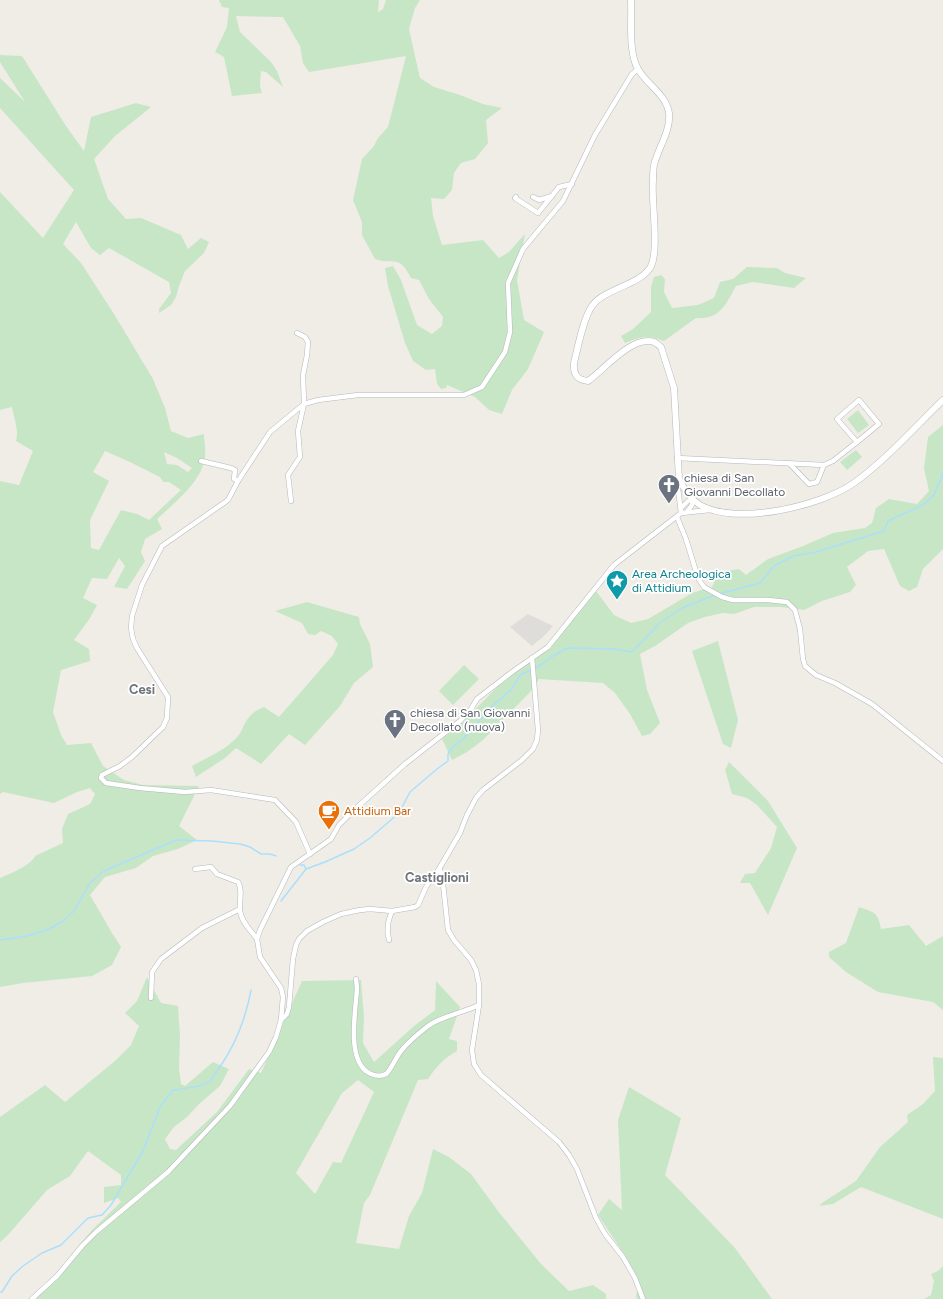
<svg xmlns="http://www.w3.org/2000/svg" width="943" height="1299" font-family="Figtree,sans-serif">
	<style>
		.industrial { fill: #dfddd9 }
		.green { fill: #c7e6c5; fill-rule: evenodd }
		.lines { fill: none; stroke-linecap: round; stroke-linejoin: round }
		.stream { stroke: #abdffc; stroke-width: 1.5 }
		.minor-casing { stroke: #b4b8bb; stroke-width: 5.5 }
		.secondary-casing { stroke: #b3b7bb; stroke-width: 7 }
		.minor { stroke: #fff; stroke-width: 4.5 }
		.secondary { stroke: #fff; stroke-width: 6 }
		.labels { text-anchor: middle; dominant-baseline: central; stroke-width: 3.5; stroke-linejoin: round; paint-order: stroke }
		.worship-label { font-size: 12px; fill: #5b616d; stroke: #fff; text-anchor: start }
		.culture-label { font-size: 12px; fill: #0d838f; stroke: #fff; text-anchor: start }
		.food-label { font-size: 12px; fill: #c56008; stroke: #fff; text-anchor: start }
		.neighbourhood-label { font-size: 13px; font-weight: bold; fill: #6f7579; stroke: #fff }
	</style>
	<rect width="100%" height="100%" fill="#f0ede7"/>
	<path class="industrial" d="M528,614L553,626L545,635L532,646L510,627Z"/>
	<g class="green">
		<path d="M219,0H379L378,12L383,9L386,0H420L415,8L409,29L420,78L434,87L460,95L483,104L502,108L486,120L488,143L475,159L461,163L454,173L452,190L444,199L431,198L433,216L442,245L483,240L499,258L509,252L525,234L517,280L524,320L544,332L528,369L512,390L502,414L489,410L475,397L447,385L446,388L441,389L437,384L435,369L426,370L413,361L405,343L388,286L385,268L393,266L401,280L417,325L432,334L442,326L443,317L429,299L419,280L411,278C398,253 395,266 375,259L362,235V222L353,200L362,159L374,146L378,138L388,127L406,56L309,72L303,63L300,46L283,17L236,16L240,32L271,62L277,71L283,87L266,72L261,71L260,86L262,93L232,96L224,57L215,52L227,27L229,8L222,7Z"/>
		<path d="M0,55L22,56L66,126L84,151L91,117L136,103L151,107L115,136L94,159L108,199L126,219L141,218L181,235L188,249L201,238L209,242L204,253L185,271L179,286L176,297L171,305L159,313V309L171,293L169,282L109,248L100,255L91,248L76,222L63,244L81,263L114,314L153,379L165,408L171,431L188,438L204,434C204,441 206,449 205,456C203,481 174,503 157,519L162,529L145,539L141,552L145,561L127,589L114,587L125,566L119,558L107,579L92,578L83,598L97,605L90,618L74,640L89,649L90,661L61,670L53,712L61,735L67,745L91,743L103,766L124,780L143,785L199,786L179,826L197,840L178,849L153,856L136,868L105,877L90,895L112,933L121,947L112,965L92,976L23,983L0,987V878C9,874 32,865 35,856L63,843L62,829L68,814L90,804L95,794L90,788L77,792L54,803L3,792L0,794V481L19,485L33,451L16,441C19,430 14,419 12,407L0,410V192L43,238L74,190L0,108V78L25,102L0,62ZM105,451L130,462L160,477L163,482H169L181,490L149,520L137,514L121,510L99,550L91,548L90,520L109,481L93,472ZM164,452L177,458L192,468L188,472L177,465L167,464Z"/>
		<path d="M747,267L777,268L785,273L806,278L794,288L753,282L736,286C726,304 720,320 696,318L664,341C647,334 641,337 625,343L621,336L633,329L651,312V287L654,277L661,275L665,279L664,292L672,308L698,305L714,298L720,282L733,279Z"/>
		<path d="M858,410L869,425L858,433L847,419Z"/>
		<path d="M943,425V549L923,569L917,587L909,591L900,586L884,549L868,551L847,567L856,585L850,592L822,601L804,610L781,607H754L734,614L723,613L705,617L688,623L655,646L640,654L647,690L660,723L650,734L642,736L630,714L615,693L603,683L539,679L533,689L483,740L467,752L452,760L442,739L460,725L498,686L547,645L586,599L593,587L614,615L631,623L648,619L692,593L712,587L719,572L739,569L746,575L768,559L803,546L833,533L865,528L872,523L876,508L889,499L917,504L929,491L924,468L928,437Z"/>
		<path d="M856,450L862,457L847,470L840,462Z"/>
		<path d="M307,602L359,617L360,624L370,644L373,667L354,683L340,706L305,745L289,734L261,764L236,748L225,758L196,777L192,766C208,757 226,750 238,736C241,733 242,729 244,725C249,715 254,711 264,707L279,717L333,655L338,644L332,636L321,631L315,635L308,634L302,623L275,611Z"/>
		<path d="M718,641L738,720L731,748L723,744L692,651Z"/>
		<path d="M464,665L479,679L453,705L439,691Z"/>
		<path d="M729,762L768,801L797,848L768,915L750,883H740L745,874L755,873L771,848L777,827L757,805L747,798L732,794L725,770Z"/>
		<path d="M859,907C874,912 878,912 881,929L909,925L926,946L943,936V1010L933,1002L878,992L846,972L829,957V952L846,943Z"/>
		<path d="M147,977L161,1003L178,1006L180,1036L179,1069L181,1084L185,1086L213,1062L229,1069L220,1086L199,1104L187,1117L174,1127L165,1139L170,1149L176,1150L217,1112L249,1069L261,1073L302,981L361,980L364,1017L363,1043L374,1062L414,1026L435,1010L436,981L460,1007L449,1039L457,1041V1051C444,1058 436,1067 428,1079L418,1080L370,1195L364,1203L356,1243L399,1249L409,1216L422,1193L433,1149L449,1157L471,1174L498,1211L541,1264L569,1291L593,1285L606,1294V1299H28L56,1276L71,1255L92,1230L121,1202L118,1198L104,1203V1187L121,1185V1175L88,1151L70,1176L47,1190L8,1235L0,1242V1117L45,1085L65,1102L115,1061L131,1045L139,1026L125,1013L137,1001ZM358,1080L374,1092L341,1163L333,1162L315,1194L296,1173L342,1093Z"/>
		<path d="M933,1057L943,1058V1219L861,1187L833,1204L819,1206L822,1203L856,1181L880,1147L908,1122L907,1115L923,1104L935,1091Z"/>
		<path d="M629,1087L681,1118L665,1175L735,1248L772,1299H637L636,1296L639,1282L628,1260L598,1215L609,1199L622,1210L618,1120Z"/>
		<path d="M943,1266V1299H924L931,1295L934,1281L931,1274L938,1271Z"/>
	</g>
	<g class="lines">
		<g class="stream">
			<path d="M719,594L760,583L774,566L793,556L816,552L884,531L888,521L923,505L934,495L943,473"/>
			<path d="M535,668L542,664L553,656L567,648L614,649L632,652L660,623L682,608L715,595"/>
			<path d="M300,865H304L306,869"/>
			<path d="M281,901L306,869L325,862L354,849L370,838L399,813L410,792L437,769L448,761V754L451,749L464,738L490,708L512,689L520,675L531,670"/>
			<path d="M0,940L28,936L49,929L63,921L74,911L90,883L104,871L176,840L212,841L240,844L250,847L261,854H270L276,856"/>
			<path d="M0,1292H2L12,1276L23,1266L42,1253L61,1245L88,1218L102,1215L111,1205L143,1151L160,1107L173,1090C181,1089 202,1087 209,1082C212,1080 214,1075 216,1072C234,1049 246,1018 251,990"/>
		</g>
		<g class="minor-casing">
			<g id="minor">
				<path d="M516,197L515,198L538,213L559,187L572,184"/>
				<path d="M533,197L539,200L552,196"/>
				<path d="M859,400L879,424L857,442L837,419Z"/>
				<path d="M677,458L824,465"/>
				<path d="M201,461L231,468L235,470L234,479L238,481"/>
				<path d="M789,463L809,484L817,482L824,465L833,461L857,442"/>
				<path d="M679,479L678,488L681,513"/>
				<path d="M291,501L288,475L300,457L298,431L304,404L303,375L307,355L308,342L305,337L297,333"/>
				<path d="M681,508L688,501L693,499"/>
				<path d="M687,512L692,505L693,499"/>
				<path d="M677,517L686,539L698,578L704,587L722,597L733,600H768L787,602L795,610L800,629L803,659L805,666L816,675L835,683L872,704L943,761"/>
				<path d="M310,854L296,822L275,800L211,790L185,792L140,788L106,783L101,778L102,775L120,766L132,757L163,727L167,718L168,697L137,648L133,639L131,628L132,616L142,585L162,546L228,500L238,481L270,432L304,404L318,400L358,395H464L482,387L505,352L510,332L508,283L523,249L563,201L595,135L632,74L638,69"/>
				<path d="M195,869L211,867L217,874L238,882C243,890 239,901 240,911C241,921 251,931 257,939"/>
				<path d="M439,869L442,874L448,930L454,940L471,960L476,970L479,984V1005L472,1050L474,1064L481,1075L559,1142L569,1155L577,1169L596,1218L605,1234L623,1257L635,1278L643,1299"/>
				<path d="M389,940C386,929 388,921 392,911"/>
				<path d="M356,979L357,988C356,1010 345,1063 371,1074C376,1076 381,1077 386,1074C391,1070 396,1057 401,1051C408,1042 419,1033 428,1026C439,1017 465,1012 479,1005"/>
				<path d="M151,998L152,972L161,959L202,928L240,909"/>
				<path d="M281,1020L287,1014L289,1007L293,959L296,945L299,939L307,931L323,922L341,914L360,910L370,909L392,911L415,907L418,905L426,887L439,869L460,833L467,815L476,798L483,790L522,760L533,749L537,740L538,730L532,658"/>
				<path d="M32,1299L57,1276L82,1246L96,1232L168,1172L230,1106L269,1052L276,1037L281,1020L283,997L281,988L260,957L257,939L260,930L291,867L331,839L339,825L353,811L405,764L460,721L471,709L477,699L512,672L548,647L614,565L681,513L710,510"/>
			</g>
		</g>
		<g class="secondary-casing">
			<path id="secondary" d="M631,0C632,20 628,52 638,69C647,85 666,94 669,113C671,131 658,148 654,165C653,170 653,176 653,181C651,200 660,253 650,268C638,286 605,288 592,306C583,319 578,347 574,363C573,374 577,380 588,381C604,370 632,335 654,342C656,343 659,345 661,347L674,388L679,479C684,489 690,499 700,505C737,526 821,506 854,483C885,461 915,427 943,400"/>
		</g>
		<use href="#minor" class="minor"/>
		<use href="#secondary" class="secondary"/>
	</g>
	<defs>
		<g id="church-pin" transform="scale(1.15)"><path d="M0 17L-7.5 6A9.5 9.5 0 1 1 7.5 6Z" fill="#6b7280" stroke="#fff"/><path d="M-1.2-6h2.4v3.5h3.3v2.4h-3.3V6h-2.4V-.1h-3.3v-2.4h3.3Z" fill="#fff"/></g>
		<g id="sight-pin" transform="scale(1.15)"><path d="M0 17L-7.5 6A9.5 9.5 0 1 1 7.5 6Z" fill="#0f9aa8" stroke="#fff"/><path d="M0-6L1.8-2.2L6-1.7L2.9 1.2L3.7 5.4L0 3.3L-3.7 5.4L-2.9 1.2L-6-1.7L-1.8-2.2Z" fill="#fff"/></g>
		<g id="cafe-pin" transform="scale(1.15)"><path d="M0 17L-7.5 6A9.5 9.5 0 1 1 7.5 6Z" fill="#e8710a" stroke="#fff"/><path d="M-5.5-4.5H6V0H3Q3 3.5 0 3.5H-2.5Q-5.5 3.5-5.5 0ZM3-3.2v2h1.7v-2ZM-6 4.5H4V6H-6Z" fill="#fff"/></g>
	</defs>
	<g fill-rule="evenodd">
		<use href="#church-pin" x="669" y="485"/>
		<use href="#sight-pin" x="617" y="581"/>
		<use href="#church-pin" x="395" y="720"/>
		<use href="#cafe-pin" x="329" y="811"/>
	</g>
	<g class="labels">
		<g class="worship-label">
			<text x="684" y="478">chiesa di San<tspan x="684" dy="14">Giovanni Decollato</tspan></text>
			<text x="410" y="713">chiesa di San Giovanni<tspan x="410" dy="14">Decollato (nuova)</tspan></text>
		</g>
		<g class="culture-label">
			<text x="632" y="574">Area Archeologica<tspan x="632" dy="14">di Attidium</tspan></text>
		</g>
		<g class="food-label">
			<text x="344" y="811">Attidium Bar</text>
		</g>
		<g class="neighbourhood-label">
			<text x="142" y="689">Cesi</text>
			<text x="437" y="877">Castiglioni</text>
		</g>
	</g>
</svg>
